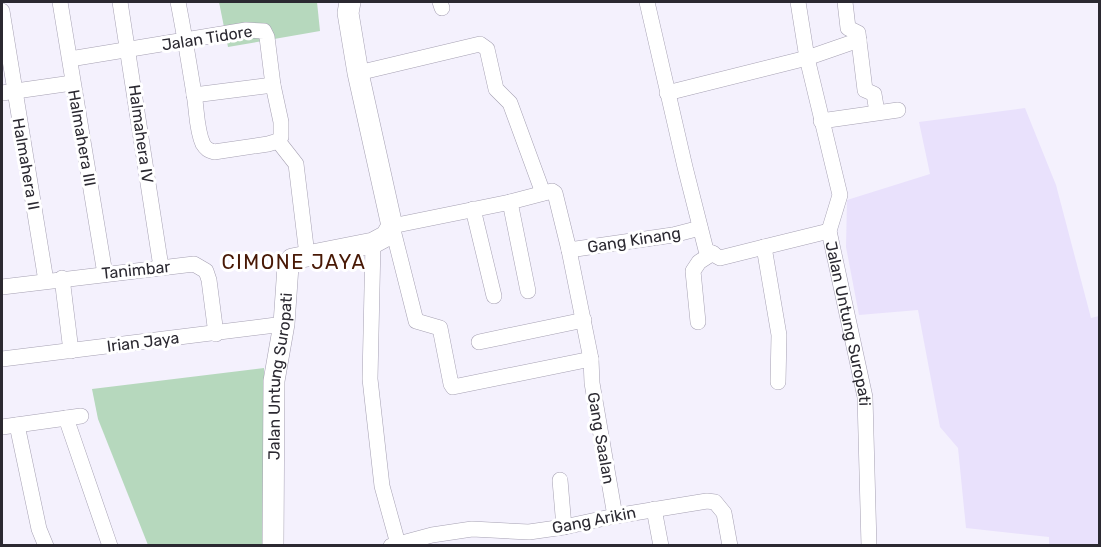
<svg xmlns="http://www.w3.org/2000/svg" width="1101" height="547" font-family="Rubik,sans-serif">
	<style>
		.built { fill: #e9e1fc }
		.green { fill: #b6d8bd }
		.lines { fill: none; stroke-linecap: round; stroke-linejoin: round }
		.street-casing { stroke: #a6a1b3; stroke-width: 16 }
		.secondary-casing { stroke: #a6a1b3; stroke-width: 22 }
		.street { stroke: #fff; stroke-width: 15 }
		.secondary { stroke: #fff; stroke-width: 21 }
		.labels { text-anchor: middle; dominant-baseline: central; stroke-width: 6; stroke-linejoin: round; paint-order: stroke }
		.street-label { font-size: 16px; fill: #2b2931; stroke: #fff }
		.quarter-label { font-size: 20px; letter-spacing: 1.5px; fill: #481805; stroke: #fff }
	</style>
	<rect width="100%" height="100%" fill="#f4f1fd"/>
	<path class="built" d="M1025,108L1056,185L1091,318L1099,316V545H1049V537L966,528L958,448L940,427L918,310L859,315L846,247L847,200L930,174L919,122Z"/>
	<g class="green">
		<path d="M219,2H317L320,31L228,47Z"/>
		<path d="M264,368L266,545H148L98,419L92,389Z"/>
	</g>
	<g class="lines">
		<g class="street-casing">
			<g id="street">
				<path d="M60,2L105,274"/>
				<path d="M120,2L161,267"/>
				<path d="M440,2L442,8"/>
				<path d="M647,2L685,167L706,250L720,258L829,231"/>
				<path id="s1" d="M798,2L807,58L840,195L829,231L865,397L869,546"/>
				<path d="M845,2L848,28L858,33L865,90L874,94L877,112"/>
				<path d="M2,11L46,281"/>
				<path d="M70,59L246,30L264,31L267,37L273,85L281,122V137L278,141L268,144L214,152C208,150 206,149 203,144C196,129 197,109 194,94C189,63 184,32 178,2"/>
				<path d="M358,73L480,44L487,49L496,89L510,103L543,193"/>
				<path d="M2,93L72,83"/>
				<path d="M667,93L807,58L859,40"/>
				<path d="M194,95L273,85"/>
				<path d="M821,121L898,110"/>
				<path d="M278,141L296,164L307,255"/>
				<path d="M510,202L528,291"/>
				<path d="M473,209L494,296"/>
				<path d="M373,243L370,379L382,486L398,544"/>
				<path d="M764,247L779,335L778,382"/>
				<path d="M569,250L591,359L592,383L615,516"/>
				<path d="M62,278L71,351"/>
				<path d="M2,287L194,264L206,271L209,280L216,334"/>
				<path d="M698,322L693,271L699,262L713,253"/>
				<path d="M479,342L584,320"/>
				<path d="M2,359L284,324"/>
				<path d="M591,359L453,387L451,384L440,328L416,321L392,226L510,202L552,191L555,193L569,250L673,235L700,228"/>
				<path d="M66,418L110,546"/>
				<path d="M17,425L39,529L46,546"/>
				<path d="M2,427L81,416"/>
				<path d="M560,480L564,527"/>
				<path d="M654,509L661,546"/>
				<path d="M391,546L432,535L472,529L529,532L564,527L615,516L707,501L715,502L724,513L730,546"/>
			</g>
		</g>
		<g class="secondary-casing">
			<g id="secondary">
				<path id="s2" d="M273,546L274,381L284,324L288,266L292,259L373,243L386,236L392,226L358,73L348,13L350,2"/>
			</g>
		</g>
		<use href="#street" class="street"/>
		<use href="#secondary" class="secondary"/>
	</g>
	<g class="labels">
		<g class="street-label">
			<text transform="translate(207 38) rotate(-9)">Jalan Tidore</text>
			<text transform="translate(141 134) rotate(82)">Halmahera IV</text>
			<text transform="translate(82 138) rotate(80)">Halmahera III</text>
			<text transform="translate(26 164) rotate(80)">Halmahera II</text>
			<text transform="translate(634 240) rotate(-9)">Gang Kinang</text>
			<text transform="translate(136 270) rotate(-6)">Tanimbar</text>
			<text stroke="none"><textPath href="#s1" startOffset="330">Jalan Untung Suropati</textPath></text>
			<text transform="translate(143 342) rotate(-7)">Irian Jaya</text>
			<text stroke="none"><textPath href="#s2" startOffset="170">Jalan Untung Suropati</textPath></text>
			<text transform="translate(601 438) rotate(80)">Gang Saalan</text>
			<text transform="translate(594 520) rotate(-11)">Gang Arikin</text>
		</g>
		<g class="quarter-label">
			<text x="294" y="262">CIMONE JAYA</text>
		</g>
	</g>
	<rect width="1101" height="547" fill="none" stroke="#2b2931" stroke-width="6"/>
</svg>
